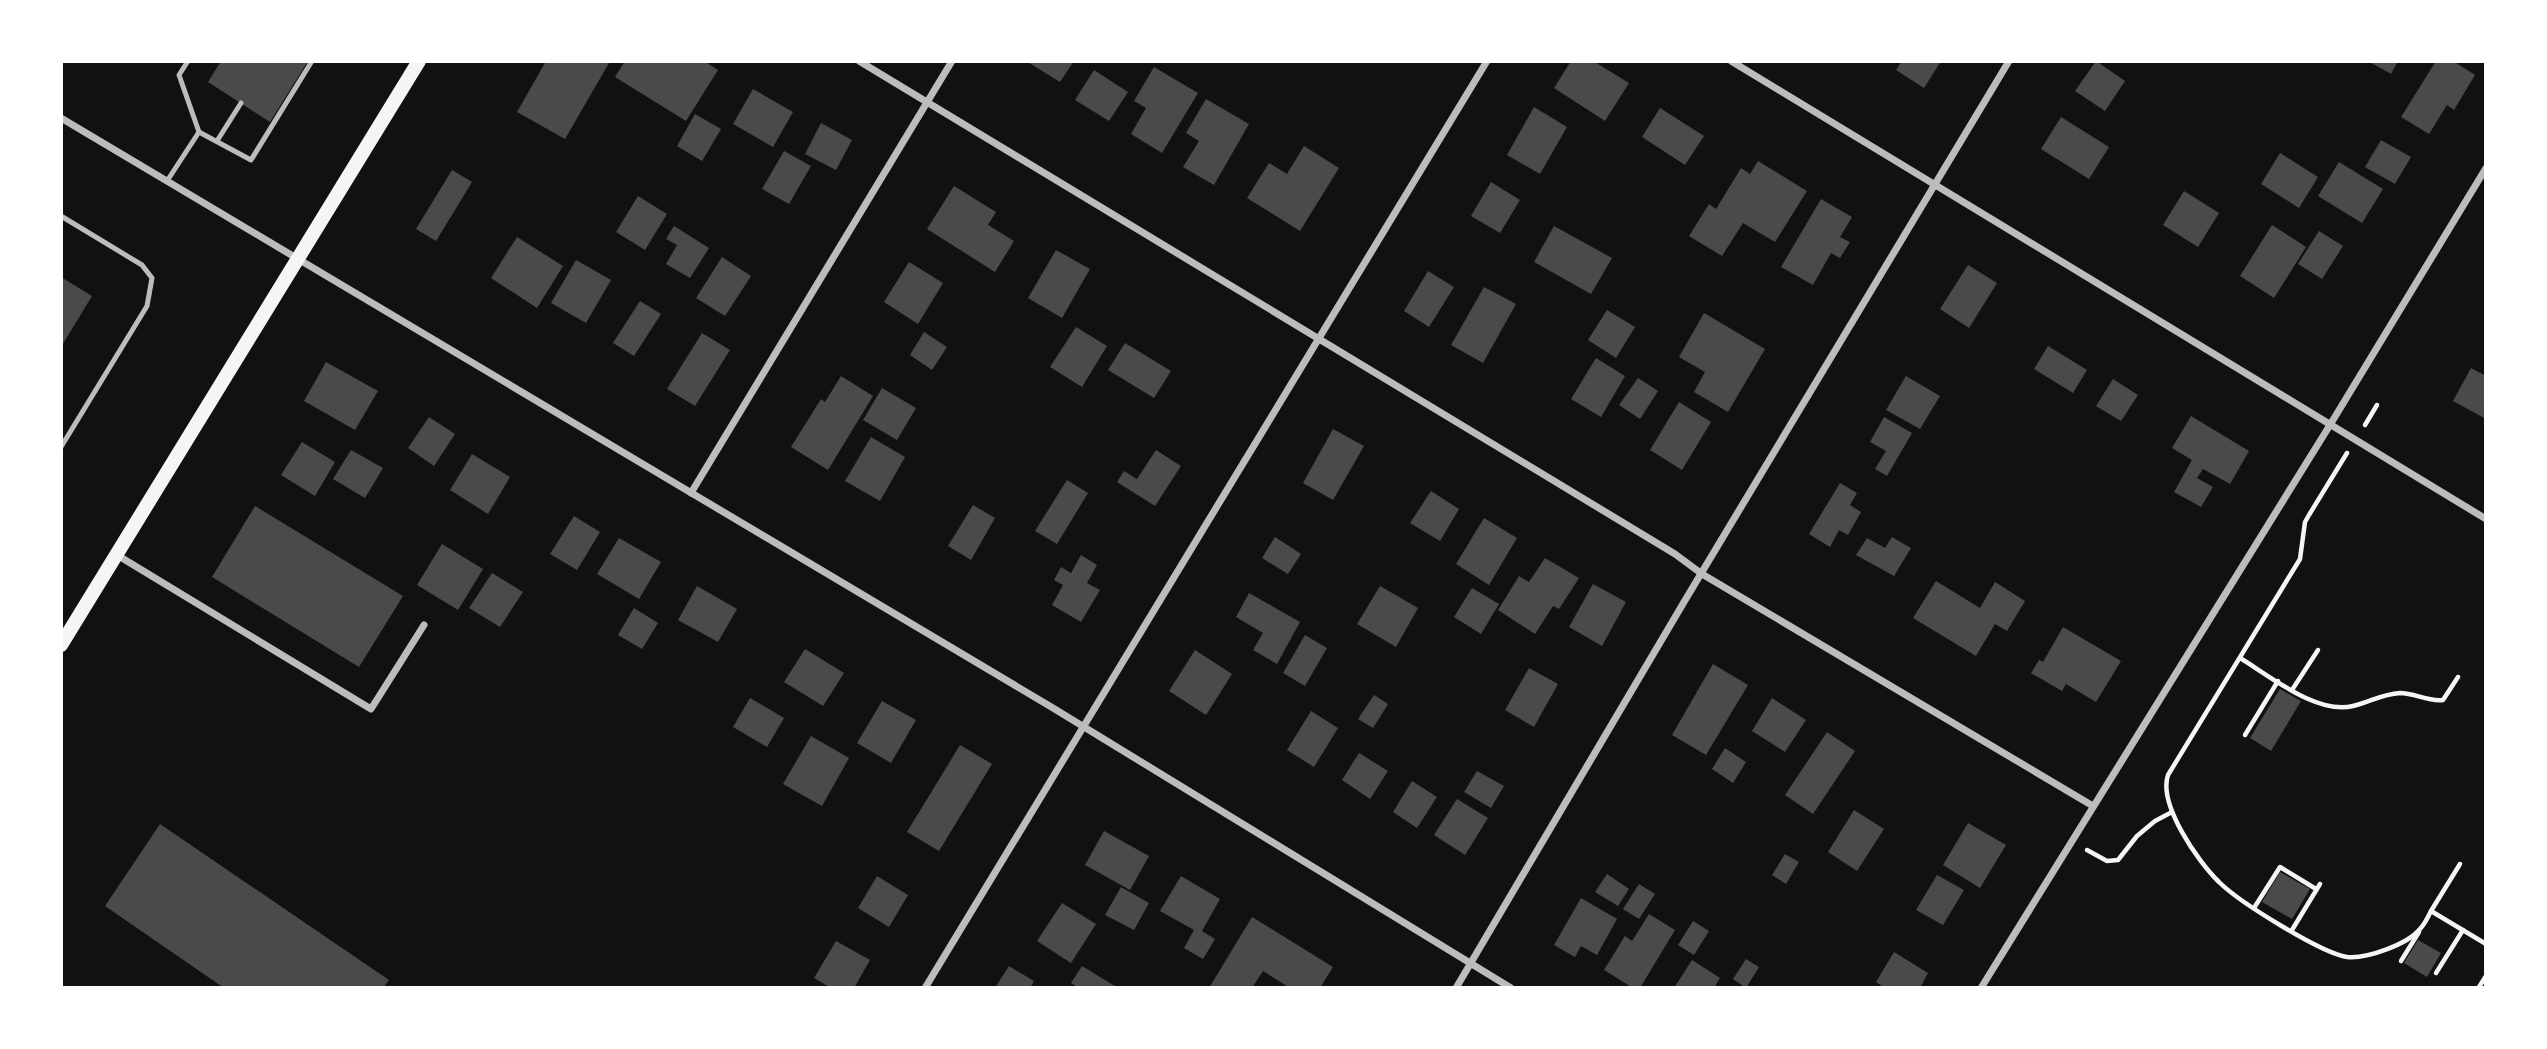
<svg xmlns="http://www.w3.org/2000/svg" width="2547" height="1049" font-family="'Space Grotesk',sans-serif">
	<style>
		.building { fill: #4a4a4a }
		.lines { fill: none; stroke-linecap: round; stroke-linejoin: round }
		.path { stroke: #f5f5f5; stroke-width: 4.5 }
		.service { stroke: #bcbcbc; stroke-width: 5 }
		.minor { stroke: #bcbcbc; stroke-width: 7 }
		.secondary { stroke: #f5f5f5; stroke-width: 14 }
	</style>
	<rect width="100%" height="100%" fill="#111"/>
	<g class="building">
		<path d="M221,61H308L270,122L208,82Z"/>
		<path d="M546,61L609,63L565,139L517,112Z"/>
		<path d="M625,61H704L718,70L686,121L615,77Z"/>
		<path d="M1026,61H1074L1060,82Z"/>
		<path d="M1571,61H1593L1629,83L1605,121L1554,88Z"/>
		<path d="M1902,61H1941L1924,88L1896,70Z"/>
		<path d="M2096,61L2125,81L2105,111L2075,91Z"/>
		<path d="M2368,61H2398L2391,74Z"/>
		<path d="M2436,61H2453L2475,75L2454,110L2447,105L2429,134L2401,117Z"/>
		<path d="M1154,67L1198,93L1162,153L1131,134L1146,108L1134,101Z"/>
		<path d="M1094,70L1128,92L1109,121L1075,100Z"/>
		<path d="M753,89L793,112L773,147L733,124Z"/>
		<path d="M1206,99L1249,124L1214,185L1183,167L1199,141L1186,133Z"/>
		<path d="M1534,107L1567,127L1540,174L1507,155Z"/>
		<path d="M1660,108L1704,136L1685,165L1642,137Z"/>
		<path d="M695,114L721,129L702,161L677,146Z"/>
		<path d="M2061,117L2109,147L2089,179L2041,149Z"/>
		<path d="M821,123L852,140L836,170L805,154Z"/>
		<path d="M2381,140L2411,157L2395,184L2365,167Z"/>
		<path d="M1304,146L1339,168L1300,231L1247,198L1269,163L1287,174Z"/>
		<path d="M784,151L811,166L789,204L762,189Z"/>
		<path d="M2280,153L2318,177L2299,208L2261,184Z"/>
		<path d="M1758,161L1807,191L1775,242L1743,223L1722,256L1689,236L1709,204L1716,209L1741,168L1750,174Z"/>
		<path d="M2339,162L2383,189L2362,223L2318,196Z"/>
		<path d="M452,170L472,182L436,241L416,229Z"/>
		<path d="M1491,182L1520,200L1500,233L1471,216Z"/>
		<path d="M954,186L996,212L988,225L1014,241L995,272L927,229Z"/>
		<path d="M2184,191L2219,213L2198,247L2163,225Z"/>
		<path d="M638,196L667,214L645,250L616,232Z"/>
		<path d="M1821,199L1852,217L1840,237L1850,242L1840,258L1831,253L1813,285L1781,267Z"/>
		<path d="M2272,225L2306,247L2274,298L2240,276Z"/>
		<path d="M674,226L709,248L690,278L666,264L677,245L666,239Z"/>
		<path d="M1554,226L1612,258L1591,294L1534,262Z"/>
		<path d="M2319,231L2343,246L2322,279L2298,264Z"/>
		<path d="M517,237L563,266L537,308L491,278Z"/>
		<path d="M1056,250L1090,269L1062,318L1028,298Z"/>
		<path d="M722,257L751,276L725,316L696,298Z"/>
		<path d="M576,260L611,280L586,323L551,303Z"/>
		<path d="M909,262L943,283L918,324L884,302Z"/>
		<path d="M1968,265L1997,283L1969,328L1940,309Z"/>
		<path d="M1428,271L1454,287L1429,327L1404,311Z"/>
		<path d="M61,277L92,296L61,347Z"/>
		<path d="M1484,287L1516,304L1483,363L1451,345Z"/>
		<path d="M640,301L661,314L634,356L613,343Z"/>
		<path d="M1607,310L1635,327L1616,358L1588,340Z"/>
		<path d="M1704,313L1765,349L1728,412L1694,392L1705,372L1679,357Z"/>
		<path d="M1076,327L1107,346L1082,387L1050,367Z"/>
		<path d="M924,332L947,347L932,370L910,355Z"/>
		<path d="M702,333L730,350L695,406L667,389Z"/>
		<path d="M1125,343L1171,371L1154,398L1108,370Z"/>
		<path d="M2048,346L2087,370L2073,393L2034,369Z"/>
		<path d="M1596,358L1625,376L1601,417L1571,399Z"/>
		<path d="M326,362L378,391L355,430L304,401Z"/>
		<path d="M2471,368L2486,376V419L2453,401Z"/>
		<path d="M841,376L873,396L828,470L791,447L821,399L825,402Z"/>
		<path d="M1906,376L1940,396L1920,429L1886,410Z"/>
		<path d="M1638,378L1658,391L1640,419L1619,405Z"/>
		<path d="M2113,379L2138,395L2121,421L2096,406Z"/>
		<path d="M882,388L916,408L897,440L863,420Z"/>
		<path d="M1679,402L1711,422L1682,470L1650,450Z"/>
		<path d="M2191,416L2249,451L2230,484L2203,469L2197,478L2213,487L2201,507L2174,492L2192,460L2172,448Z"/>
		<path d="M429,417L455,434L434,466L408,448Z"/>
		<path d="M1884,417L1912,433L1887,476L1875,469L1886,451L1870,442Z"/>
		<path d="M1333,429L1364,446L1333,500L1303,483Z"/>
		<path d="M871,437L905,457L880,501L845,481Z"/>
		<path d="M302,442L335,462L315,496L281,475Z"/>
		<path d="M351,450L383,468L365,498L333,479Z"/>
		<path d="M1156,450L1181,466L1155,506L1117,482L1124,471L1137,479Z"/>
		<path d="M472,454L510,477L488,514L450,490Z"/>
		<path d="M1067,480L1088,493L1057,544L1035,531Z"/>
		<path d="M1840,483L1857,493L1850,505L1861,512L1848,535L1839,530L1830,547L1809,534Z"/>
		<path d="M1431,491L1459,509L1440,541L1410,523Z"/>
		<path d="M973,505L995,518L971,560L948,546Z"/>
		<path d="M255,506L403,596L359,667L212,577Z"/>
		<path d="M574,516L600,532L577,570L550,554Z"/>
		<path d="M1484,518L1517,538L1489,585L1456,564Z"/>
		<path d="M1275,537L1301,554L1288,574L1262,558Z"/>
		<path d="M1892,537L1911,548L1894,576L1856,555L1867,538L1885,548Z"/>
		<path d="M619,538L661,562L639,599L597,574Z"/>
		<path d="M442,544L483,569L458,610L417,585Z"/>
		<path d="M1081,555L1097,565L1087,583L1100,590L1081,622L1052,605L1063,585L1054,580L1061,567L1071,573Z"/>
		<path d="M1545,558L1579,578L1559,609L1553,606L1535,634L1498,610L1519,576L1529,582Z"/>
		<path d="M492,573L523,592L500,627L469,608Z"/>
		<path d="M1936,581L1980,608L1995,582L2025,601L2007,631L1995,624L1976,656L1913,618Z"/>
		<path d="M1593,584L1626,602L1602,646L1569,627Z"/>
		<path d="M697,586L737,609L718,642L678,620Z"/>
		<path d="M1380,586L1418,608L1396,647L1357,624Z"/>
		<path d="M1472,588L1499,604L1481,634L1454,617Z"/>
		<path d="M1249,593L1300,622L1277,664L1253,650L1263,633L1236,617Z"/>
		<path d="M634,608L658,623L642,649L618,635Z"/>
		<path d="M2063,627L2121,661L2096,702L2066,684L2062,691L2031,673L2039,660L2043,662Z"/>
		<path d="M1305,635L1327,648L1305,686L1283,673Z"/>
		<path d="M805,649L844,673L823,706L784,682Z"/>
		<path d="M1195,650L1232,674L1206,715L1169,691Z"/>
		<path d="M1713,664L1748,685L1706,755L1672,735Z"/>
		<path d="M1529,668L1558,684L1534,727L1505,710Z"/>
		<path d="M2280,689L2301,701L2271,751L2250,738Z"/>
		<path d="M1374,695L1388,704L1373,728L1358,719Z"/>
		<path d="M750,698L784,718L767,747L733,727Z"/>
		<path d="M1772,698L1806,720L1785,752L1752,731Z"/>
		<path d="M882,701L916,720L891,763L857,743Z"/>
		<path d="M1311,711L1338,728L1314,767L1287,750Z"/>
		<path d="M1827,732L1855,751L1813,814L1785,795Z"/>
		<path d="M811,736L849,758L822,806L783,784Z"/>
		<path d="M960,745L992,764L939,851L907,832Z"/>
		<path d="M1725,748L1746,762L1733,783L1712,769Z"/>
		<path d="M1359,753L1388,771L1370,799L1342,780Z"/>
		<path d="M1477,771L1504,786L1491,808L1464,792Z"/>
		<path d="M1412,781L1437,797L1417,828L1393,812Z"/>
		<path d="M1457,799L1488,818L1465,855L1434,835Z"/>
		<path d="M1854,810L1884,829L1857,871L1828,852Z"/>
		<path d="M1968,823L2006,845L1980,888L1943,865Z"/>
		<path d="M160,824L389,980L383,988H224L105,906Z"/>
		<path d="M1104,831L1149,856L1130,890L1085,865Z"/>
		<path d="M1785,854L1799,862L1786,884L1772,875Z"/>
		<path d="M2280,872L2310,889L2292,919L2262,902Z"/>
		<path d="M1607,874L1629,889L1618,906L1595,892Z"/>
		<path d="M1937,875L1964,890L1943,925L1916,910Z"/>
		<path d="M877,876L908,895L889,927L858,908Z"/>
		<path d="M1181,876L1220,899L1202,931L1215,939L1203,959L1184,948L1194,930L1160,911Z"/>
		<path d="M1639,884L1655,894L1639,919L1623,909Z"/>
		<path d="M1121,887L1149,903L1134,930L1105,915Z"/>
		<path d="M1581,898L1617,919L1597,955L1581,946L1575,957L1554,945Z"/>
		<path d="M1062,903L1096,924L1071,963L1037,941Z"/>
		<path d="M1649,914L1675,930L1640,988H1633L1604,970L1625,936L1632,941Z"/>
		<path d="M1252,917L1333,967L1320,988H1290L1263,971L1252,988H1209Z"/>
		<path d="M1693,921L1709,931L1694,955L1678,945Z"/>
		<path d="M2418,940L2441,953L2427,977L2404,963Z"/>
		<path d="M836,941L870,960L854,988H831L814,978Z"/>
		<path d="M1894,952L1928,973L1920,988H1885L1876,982Z"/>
		<path d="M1746,959L1759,967L1746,988L1733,979Z"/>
		<path d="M1692,960L1720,978L1714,988H1674Z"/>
		<path d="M1009,966L1034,981L1030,988H995Z"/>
		<path d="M1082,966L1118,988H1079L1071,983Z"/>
	</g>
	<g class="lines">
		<g class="path">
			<path d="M2365,425L2377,405"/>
			<path d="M2347,453L2309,515L2305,522L2300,559L2168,775C2158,804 2198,862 2219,882C2239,902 2321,953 2347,957C2367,959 2408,944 2420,929C2425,924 2428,917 2431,911L2486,944"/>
			<path d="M2240,658C2270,676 2317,715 2353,706C2370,702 2382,694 2400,693C2415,693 2428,702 2443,700L2458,677"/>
			<path d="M2292,690L2318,650"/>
			<path d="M2245,735L2278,681"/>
			<path d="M2087,850L2107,861L2118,860L2137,836L2155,821L2172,812"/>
			<path d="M2254,908L2280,867L2316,889"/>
			<path d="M2431,911L2460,864"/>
			<path d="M2292,930L2320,884"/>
			<path d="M2401,961L2419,932"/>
			<path d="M2436,973L2463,930"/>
			<path d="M2479,987L2486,976"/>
		</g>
		<g class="service">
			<path d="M199,132L251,160L312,61"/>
			<path d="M217,141L241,103"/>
			<path d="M167,181L199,132L179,75L188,61"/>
			<path d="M61,216L142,265L152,278L147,306L61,447"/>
		</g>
		<g class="minor">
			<path d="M859,61L1675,554L1702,574L2093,806"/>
			<path d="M1731,61L2486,519"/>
			<path d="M61,118L1053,708L1511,988"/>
			<path d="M691,493L952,61"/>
			<path d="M117,555L371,709L424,625"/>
			<path d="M925,988L1487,61"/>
			<path d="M1456,988L1684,602L2009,61"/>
			<path d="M1981,988L2330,425L2486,168"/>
		</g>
		<path class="secondary" d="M61,645L419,61"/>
	</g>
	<rect width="2547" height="1049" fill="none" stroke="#ffffff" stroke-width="126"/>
</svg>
